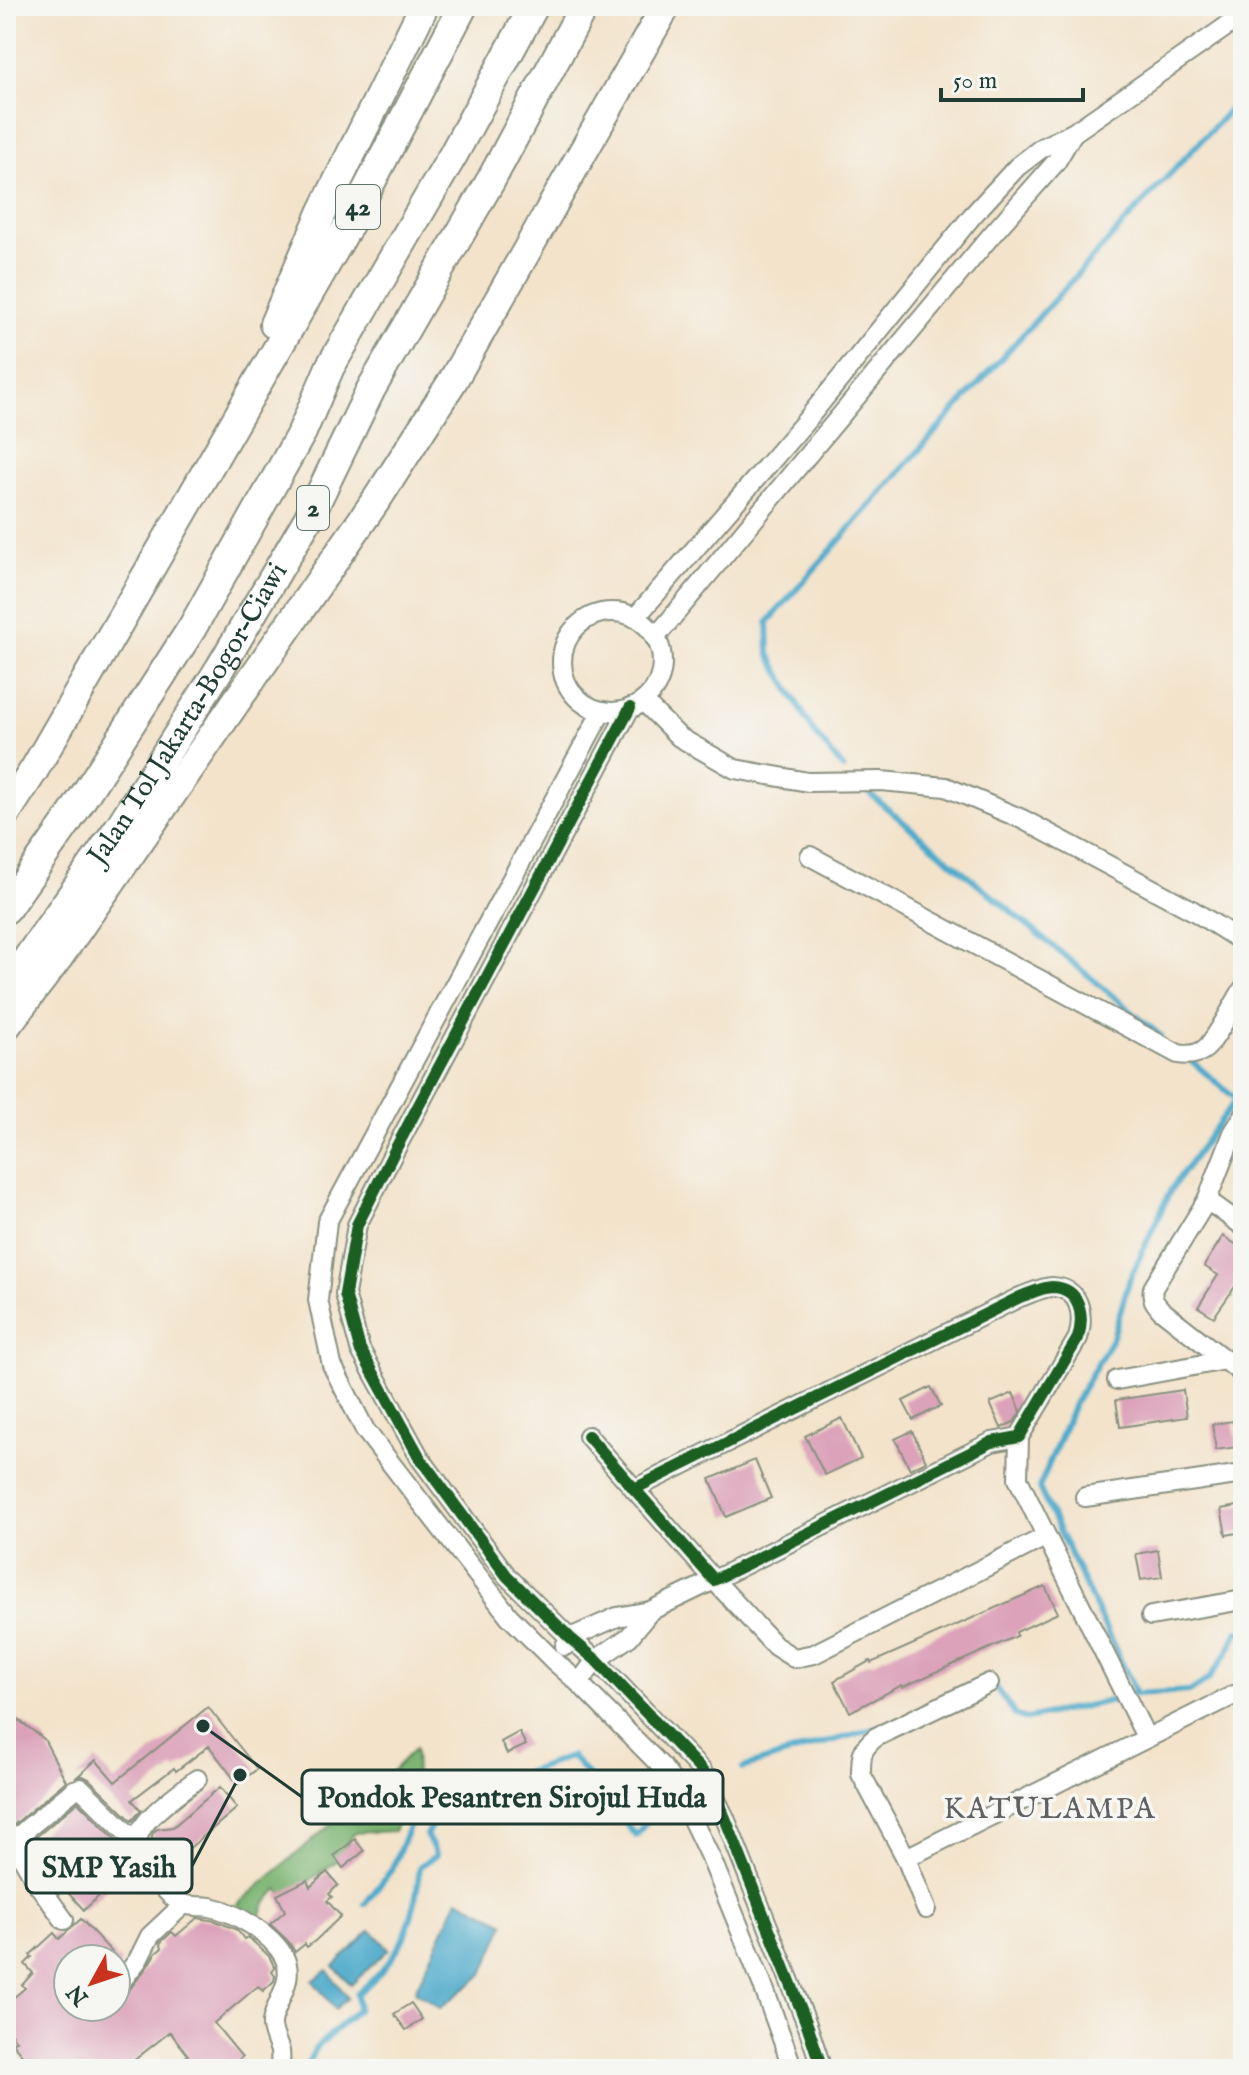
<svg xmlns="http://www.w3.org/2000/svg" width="1249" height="2075" font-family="'IM FELL English',serif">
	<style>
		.forest { fill: #7bb472; stroke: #4d7853; stroke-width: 2 }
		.water { fill: #4daacb; stroke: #367480; stroke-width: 2 }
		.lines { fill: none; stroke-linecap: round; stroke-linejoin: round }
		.stream { stroke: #4daacb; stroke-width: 6 }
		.building { fill: #dba2b9 }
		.minor-casing { stroke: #899080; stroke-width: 22 }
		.highway-casing { stroke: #899080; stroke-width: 32 }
		.minor { stroke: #fff; stroke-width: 18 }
		.highway { stroke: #fff; stroke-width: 28 }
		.cycleway-casing { stroke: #f6f6f2; stroke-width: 17 }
		.cycleway { stroke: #1b5e20; stroke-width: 12 }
		.labels { text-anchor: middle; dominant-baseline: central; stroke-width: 7; stroke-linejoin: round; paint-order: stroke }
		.shield { fill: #f6f6f2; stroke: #60746d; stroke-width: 2 }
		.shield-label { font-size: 26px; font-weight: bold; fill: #1f3d34 }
		.street-label { font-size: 28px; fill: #1f3d34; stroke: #f6f6f2 }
		.neighbourhood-label { font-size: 30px; letter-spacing: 2px; fill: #616063; stroke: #f6f6f2 }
		.leader { fill: none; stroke: #1f3d34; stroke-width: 3 }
		.callout-dot { fill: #1f3d34; stroke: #f6f6f2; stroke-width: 3 }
		.callout { fill: #f6f6f2; stroke: #1f3d34; stroke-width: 3 }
		.callout-label { font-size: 30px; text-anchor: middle; font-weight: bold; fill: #1f3d34 }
	</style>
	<rect width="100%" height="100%" fill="#f6f6f2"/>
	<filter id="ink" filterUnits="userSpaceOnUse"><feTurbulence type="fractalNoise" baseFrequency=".0125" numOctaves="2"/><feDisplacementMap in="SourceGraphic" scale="16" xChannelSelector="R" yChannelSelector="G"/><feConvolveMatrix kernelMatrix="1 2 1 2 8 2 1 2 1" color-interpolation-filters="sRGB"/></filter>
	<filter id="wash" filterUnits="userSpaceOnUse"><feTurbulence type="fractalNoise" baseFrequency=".006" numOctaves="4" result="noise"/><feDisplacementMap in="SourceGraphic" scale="32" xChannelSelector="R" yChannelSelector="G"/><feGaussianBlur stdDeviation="1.8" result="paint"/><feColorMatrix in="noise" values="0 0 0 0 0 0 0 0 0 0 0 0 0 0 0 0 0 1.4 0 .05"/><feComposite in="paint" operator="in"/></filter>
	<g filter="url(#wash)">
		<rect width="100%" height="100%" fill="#f3e3cb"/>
		<path class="forest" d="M415,1748L416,1782L394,1831L354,1833L338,1860L286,1898L278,1889L265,1904L258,1920L237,1905L385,1778Z"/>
		<g class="water">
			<path d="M458,1899L505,1923L483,1974L440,2008L415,1991Z"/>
			<path d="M371,1930L389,1949L351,1985L334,1966Z"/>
			<path d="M327,1970L348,1998L335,2009L313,1981Z"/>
		</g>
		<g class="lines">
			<g class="stream">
				<path d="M843,768L813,731L769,654L768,622C917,451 1068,282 1224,116L1243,92"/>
				<path d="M871,795L1161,1036"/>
				<path d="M1188,1058L1236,1099"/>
				<path d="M993,1683L1015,1715L1027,1719L1113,1700"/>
				<path d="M1136,1693L1039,1488L1074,1404L1113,1337L1129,1281L1171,1189L1243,1090"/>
				<path d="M1133,1694L1191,1691L1209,1679L1228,1652L1238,1631L1243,1632"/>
				<path d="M743,1768C788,1753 833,1741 879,1727"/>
				<path d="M365,1904L392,1869L414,1814L447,1797L464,1795L572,1756L636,1836L661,1801"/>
				<path d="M305,2069L315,2049L358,2009L357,1994C403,1956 414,1925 420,1866L437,1855L426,1835L437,1816L459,1809L464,1795"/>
			</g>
		</g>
		<g id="blocks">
			<g class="building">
				<path d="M1223,1236L1243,1249V1275L1214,1317L1198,1307L1218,1275L1204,1266Z"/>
				<path d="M931,1387L941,1406L913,1420L903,1401Z"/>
				<path d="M1183,1390L1187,1417L1120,1427L1116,1400Z"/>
				<path d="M1013,1393L1021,1411L1014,1422L1001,1428L990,1403Z"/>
				<path d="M842,1418L861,1458L825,1475L805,1436Z"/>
				<path d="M1233,1421L1238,1447L1216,1450L1212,1424Z"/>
				<path d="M912,1431L926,1461L910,1469L895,1439Z"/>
				<path d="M755,1460L771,1498L726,1517L710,1479Z"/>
				<path d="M1243,1505V1532L1226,1535L1221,1509Z"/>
				<path d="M1158,1550L1162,1577L1141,1580L1136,1554Z"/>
				<path d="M1045,1586L1058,1613L1016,1632L1017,1636L903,1687L902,1685L850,1712L834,1681L870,1661L871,1663Z"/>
				<path d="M208,1707L257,1769L238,1784L209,1746L176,1771L174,1768L132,1800L141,1810L132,1821L89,1779L83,1776L77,1777L96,1760L115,1782Z"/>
				<path d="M16,1718L44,1739L66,1781L9,1829L6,1826V1758L12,1745L6,1740V1731Z"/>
				<path d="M519,1732L526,1745L507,1754L501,1742Z"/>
				<path d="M220,1787L237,1808L180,1856L181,1860L161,1862L153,1850L152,1836L153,1833L157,1829L173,1827Z"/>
				<path d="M78,1802L114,1838L129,1855L135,1866L112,1888L110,1886L84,1910L37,1859L31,1848L30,1842Z"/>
				<path d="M355,1839L364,1851L343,1868L334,1856Z"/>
				<path d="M327,1872L338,1885L329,1894L332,1897L327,1901L341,1916L316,1940L307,1947L305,1944L295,1952L288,1941L270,1924L285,1911L277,1895L307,1880L310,1887Z"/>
				<path d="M197,1918L216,1921L237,1930L244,1939L248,1937L269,1956L275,1968L272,1972L275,1976L274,1981L263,1991L258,1986L214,2023L242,2057L228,2069H172L188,2055L170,2032L123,2069H34L12,2043L16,2040L6,2028V2004L25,1988L22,1985L33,1973L25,1964L32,1957L30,1955L54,1933L59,1939L81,1919L121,1962L116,1969V1959H68V2007H116V2000L125,1995L147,1967L155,1954L162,1948L160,1943L172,1932L176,1936Z"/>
				<path d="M411,2003L422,2019L406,2030L394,2014Z"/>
			</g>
		</g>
	</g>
	<g filter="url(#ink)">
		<use href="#blocks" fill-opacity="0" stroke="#899080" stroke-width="2"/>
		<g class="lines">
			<g class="minor-casing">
				<g id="minor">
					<circle cx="612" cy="662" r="50"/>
					<path d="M635,618L805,422L972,216L1017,167L1043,147L1073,133L1243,15"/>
					<path d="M655,638L989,238L1056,162L1073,133"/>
					<path d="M643,701L679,737L735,769L808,782L881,781L946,787L1022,819L1192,910L1243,942"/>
					<path d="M630,708L395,1150L357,1225L345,1294L360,1349L420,1458L507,1576L570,1638L596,1660L702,1771L725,1818L808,2027L822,2069"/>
					<path d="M602,711L327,1222L318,1300L332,1365L365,1430L509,1616L553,1660L579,1683L662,1767L676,1786L713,1863L762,1983L793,2069"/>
					<path d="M810,856L1178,1054C1189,1056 1201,1054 1208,1046C1220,1032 1233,1005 1243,989"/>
					<path d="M1243,1117L1233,1133L1207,1200L1153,1288C1151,1298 1154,1302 1161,1310L1243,1374"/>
					<path d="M1207,1200L1243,1226"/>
					<path d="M1117,1380L1226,1360"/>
					<path d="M588,1436L714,1580L992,1442L1019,1437L1078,1338C1084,1317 1082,1288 1052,1287C1043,1287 1029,1294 1020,1297L634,1489"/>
					<path d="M1019,1437L1018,1479L1146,1737"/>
					<path d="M1085,1497L1243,1474"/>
					<path d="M1151,1616L1243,1600"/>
					<path d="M565,1646L570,1638L617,1617L650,1611L714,1580L775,1646L794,1658L814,1654L1045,1537"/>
					<path d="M579,1683L596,1660L629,1637L650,1611"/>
					<path d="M197,1779C181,1792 134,1822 138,1844C140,1852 145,1860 149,1866C157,1880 167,1895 181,1903C190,1908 201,1905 210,1907C234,1911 273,1935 284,1957C296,1980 276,2000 272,2022C271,2032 277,2041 280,2051C281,2057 280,2063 280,2069"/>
					<path d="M906,1858L1234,1695L1243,1693"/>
					<path d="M926,1909L906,1858L861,1774C861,1755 861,1749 876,1737L989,1683"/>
					<path d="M64,1920L37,1883L19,1852L18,1837L29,1827L74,1790L81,1788L138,1844"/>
					<path d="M116,1988L138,1960L150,1936L183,1905"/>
				</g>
			</g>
			<g class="highway-casing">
				<g id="highway">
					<path d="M274,324L322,213L424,6"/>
					<path d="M6,813L34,770L348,226L463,6"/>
					<path d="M6,909L66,824L192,628L302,432L330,367L453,155L534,6"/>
					<path id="s1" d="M6,989L120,826L220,668L308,519L371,389L491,180L584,6"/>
					<path d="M6,1026L58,958L379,496L452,382L666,6"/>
				</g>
			</g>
			<use href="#minor" class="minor"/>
			<use href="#highway" class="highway"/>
			<g class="cycleway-casing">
				<g id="cycleway">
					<path d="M630,708L395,1150L357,1225L345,1294L360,1349L420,1458L507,1576L570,1638L596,1660L702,1771L725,1818L808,2027L822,2069"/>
					<path d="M588,1436L714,1580L992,1442L1019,1437L1078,1338C1084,1317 1082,1288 1052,1287C1043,1287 1029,1294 1020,1297L634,1489"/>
				</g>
			</g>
			<use href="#cycleway" class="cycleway"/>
		</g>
	</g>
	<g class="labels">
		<g class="shield">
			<rect x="336" y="185" width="44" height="44" rx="6"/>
			<rect x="297" y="486" width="32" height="44" rx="6"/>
		</g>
		<g class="shield-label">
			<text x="358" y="207">42</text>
			<text x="313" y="508">2</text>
		</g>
		<g class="street-label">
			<text stroke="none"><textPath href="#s1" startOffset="330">Jalan Tol Jakarta–Bogor–Ciawi</textPath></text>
		</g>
		<g class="neighbourhood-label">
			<text x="1050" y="1810">KATULAMPA</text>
		</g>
	</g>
	<path class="leader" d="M203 1726L302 1797M240 1775L192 1866"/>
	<g class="callout-dot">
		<circle cx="203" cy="1726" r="8"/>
		<circle cx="240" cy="1775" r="8"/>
	</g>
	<g class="callout">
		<rect x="302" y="1770" width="421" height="54" rx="8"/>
		<rect x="26" y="1839" width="166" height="54" rx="8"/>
	</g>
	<g class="callout-label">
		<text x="512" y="1807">Pondok Pesantren Sirojul Huda</text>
		<text x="109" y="1877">SMP Yasih</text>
	</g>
	<rect width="1249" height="2075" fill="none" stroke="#f6f6f2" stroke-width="32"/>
	<g transform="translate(92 1983) rotate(230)"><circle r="38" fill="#f6f6f2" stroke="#a0aca6" stroke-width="2"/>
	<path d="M0-6L14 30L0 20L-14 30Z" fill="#c8321e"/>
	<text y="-12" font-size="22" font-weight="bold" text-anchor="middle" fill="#1f3d34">N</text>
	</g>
	<path d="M941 88v12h142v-12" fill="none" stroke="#1f3d34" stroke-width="4"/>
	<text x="953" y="88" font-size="24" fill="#1f3d34" stroke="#f6f6f2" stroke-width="6" paint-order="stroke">50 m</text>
</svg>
